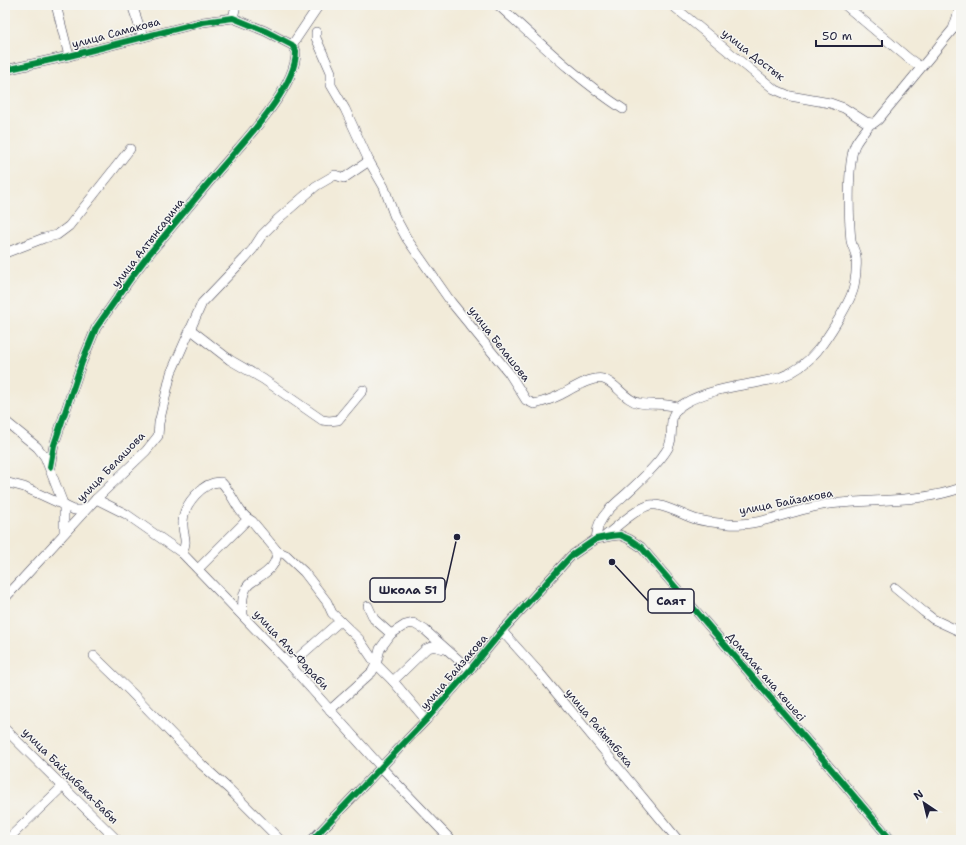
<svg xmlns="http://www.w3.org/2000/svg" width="966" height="845" font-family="'Shantell Sans',sans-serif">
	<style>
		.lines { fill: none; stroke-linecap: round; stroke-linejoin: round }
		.street-casing { stroke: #414053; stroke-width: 10 }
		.street { stroke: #fff; stroke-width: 9 }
		.cycleway-casing { stroke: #f6f6f2; stroke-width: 8 }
		.cycleway { stroke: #00873e; stroke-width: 6 }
		.labels { text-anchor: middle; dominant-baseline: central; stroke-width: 3; stroke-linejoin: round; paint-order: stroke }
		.street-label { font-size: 11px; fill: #22223b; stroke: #f6f6f2 }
		.leader { fill: none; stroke: #22223b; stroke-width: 1.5 }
		.callout-dot { fill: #22223b; stroke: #f6f6f2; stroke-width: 1.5 }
		.callout { fill: #f6f6f2; stroke: #22223b; stroke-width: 1.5 }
		.callout-label { font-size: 12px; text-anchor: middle; font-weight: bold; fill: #22223b }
	</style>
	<rect width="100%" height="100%" fill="#f6f6f2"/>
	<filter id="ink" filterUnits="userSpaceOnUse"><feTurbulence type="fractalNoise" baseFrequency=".025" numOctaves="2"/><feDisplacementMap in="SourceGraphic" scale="8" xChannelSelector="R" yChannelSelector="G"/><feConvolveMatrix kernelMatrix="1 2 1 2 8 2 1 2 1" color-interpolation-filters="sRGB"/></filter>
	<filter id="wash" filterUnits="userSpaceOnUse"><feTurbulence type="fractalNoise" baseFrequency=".012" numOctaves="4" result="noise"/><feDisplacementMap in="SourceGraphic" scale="16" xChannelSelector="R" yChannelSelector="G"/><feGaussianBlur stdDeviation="0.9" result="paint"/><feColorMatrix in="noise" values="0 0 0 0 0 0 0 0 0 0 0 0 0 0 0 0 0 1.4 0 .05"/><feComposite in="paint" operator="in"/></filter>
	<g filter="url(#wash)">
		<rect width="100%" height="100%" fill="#f2ebd9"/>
	</g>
	<g filter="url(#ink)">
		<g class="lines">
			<g class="street-casing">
				<g id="street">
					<path d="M56,5L69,56"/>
					<path d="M132,5L143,37"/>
					<path d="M498,5C538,41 577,79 623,109"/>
					<path d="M672,5L774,89L790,96L830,103L844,108L866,122L871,123"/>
					<path d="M845,5L908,58L921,67"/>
					<path d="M233,18L236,5"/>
					<path d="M316,32V38L331,72V85L345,109L369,161L384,187L394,215L407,239L451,302L509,373L526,400L534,404C543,402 552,399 560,395C570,390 591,376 603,379C617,383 624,400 639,403C652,406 665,402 679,408"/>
					<path d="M292,45L319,5"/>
					<path d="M5,70L69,56L203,22L233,18L265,31L292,45L296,51C297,89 240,145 216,174C194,200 172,227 150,253L131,278L96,328L82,362L54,445L50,467"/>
					<path d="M5,253L44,238L57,235L69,226L130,149"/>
					<path d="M190,329L230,360L263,379L322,420L329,421L338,420L363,390"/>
					<path d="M5,421L37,447L45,457L64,506V533"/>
					<path d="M5,482L24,487L74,510H81L88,507"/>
					<path d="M96,499L126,514L182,553L290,665L381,767L451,840"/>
					<path d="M605,536C617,527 635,509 650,505C662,503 683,515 695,519C706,522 718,523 728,524C760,527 797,508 829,504C873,499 919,503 961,488"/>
					<path d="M596,539C597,534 597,529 599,524C605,511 617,502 627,493C639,482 660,462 668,448C677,432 663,415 685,403C707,390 735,387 760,382C767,380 774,380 781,377C795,372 807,363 817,351C827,339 852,300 854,286C856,276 857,265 856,256C855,251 852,246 851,241C849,220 847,163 855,145C859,137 866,130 871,123H874L878,120L953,29L961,5"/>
					<path d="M182,553C189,539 182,536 183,522C183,505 203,481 221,482C233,493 237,514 252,521L277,551L286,555L304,572L327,602L332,613L359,639L376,664L393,681L426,720"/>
					<path d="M198,569L248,519"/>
					<path d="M895,588L924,612L933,619L961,632"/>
					<path d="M5,598L96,499L146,451L158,436L159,423L171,373L202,303L245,258L253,249L262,235L278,219L316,186L335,175L344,178L369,161"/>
					<path d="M368,606L374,619L391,634"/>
					<path d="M243,616C243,607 241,599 245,591C247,583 253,582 258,578C269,571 277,564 277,551"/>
					<path d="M502,631L538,671L678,840"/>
					<path d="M94,656L131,692L202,765L230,790L280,840"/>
					<path d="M290,665L340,621"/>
					<path d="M393,681L426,649C433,645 437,647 444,649"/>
					<path d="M330,710L372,672L376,664L380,649L391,634L405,625L413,623L425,630L470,670"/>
					<path d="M5,729L117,840"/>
					<path d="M7,840L63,786"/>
					<path d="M312,840L426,720L470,670L502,631L571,556L596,539L611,536L620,535L629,539L641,547L805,738L891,840"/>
				</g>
			</g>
			<use href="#street" class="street"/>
			<g class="cycleway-casing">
				<g id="cycleway">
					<path d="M5,70L69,56L203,22L233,18L265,31L292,45L296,51C297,89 240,145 216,174C194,200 172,227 150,253L131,278L96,328L82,362L54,445L50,467"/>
					<path d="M312,840L426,720L470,670L502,631L571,556L596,539L611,536L620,535L629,539L641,547L805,738L891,840"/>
				</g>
			</g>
			<use href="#cycleway" class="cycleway"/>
		</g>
	</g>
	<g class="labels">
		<g class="street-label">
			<text transform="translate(116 33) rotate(-15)">улица Самакова</text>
			<text transform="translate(753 55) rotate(38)">улица Достык</text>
			<text transform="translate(148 243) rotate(-52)">улица Алтынсарина</text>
			<text transform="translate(499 344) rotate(52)">улица Белашова</text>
			<text transform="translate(111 467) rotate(-46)">улица Белашова</text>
			<text transform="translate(786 502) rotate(-11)">улица Байзакова</text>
			<text transform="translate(291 650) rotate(47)">улица Аль-Фараби</text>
			<text transform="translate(454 672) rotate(-49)">улица Байзакова</text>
			<text transform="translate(766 677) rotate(49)">Домалақ ана көшесі</text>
			<text transform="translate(599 728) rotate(50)">улица Райымбека</text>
			<text transform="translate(70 776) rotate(45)">улица Байдибека-Бабы</text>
		</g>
	</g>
	<path class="leader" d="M457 537L445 590M612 562L648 601"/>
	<g class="callout-dot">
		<circle cx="457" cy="537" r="4"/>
		<circle cx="612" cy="562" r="4"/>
	</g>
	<g class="callout">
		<rect x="370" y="578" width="75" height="24" rx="4"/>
		<rect x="648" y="589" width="46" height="24" rx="4"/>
	</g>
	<g class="callout-label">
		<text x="408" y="594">Школа 51</text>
		<text x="671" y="605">Саят</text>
	</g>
	<rect width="966" height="845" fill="none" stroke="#f6f6f2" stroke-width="20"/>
	<g transform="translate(924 803) rotate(325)" stroke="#f6f6f2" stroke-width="3" paint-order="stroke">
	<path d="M0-3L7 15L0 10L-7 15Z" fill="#22223b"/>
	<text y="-6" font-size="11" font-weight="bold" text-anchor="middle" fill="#22223b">N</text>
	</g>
	<path d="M816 40v6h66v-6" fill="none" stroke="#22223b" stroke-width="2"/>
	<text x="822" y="40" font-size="12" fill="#22223b" stroke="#f6f6f2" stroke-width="3" paint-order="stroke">50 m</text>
</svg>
